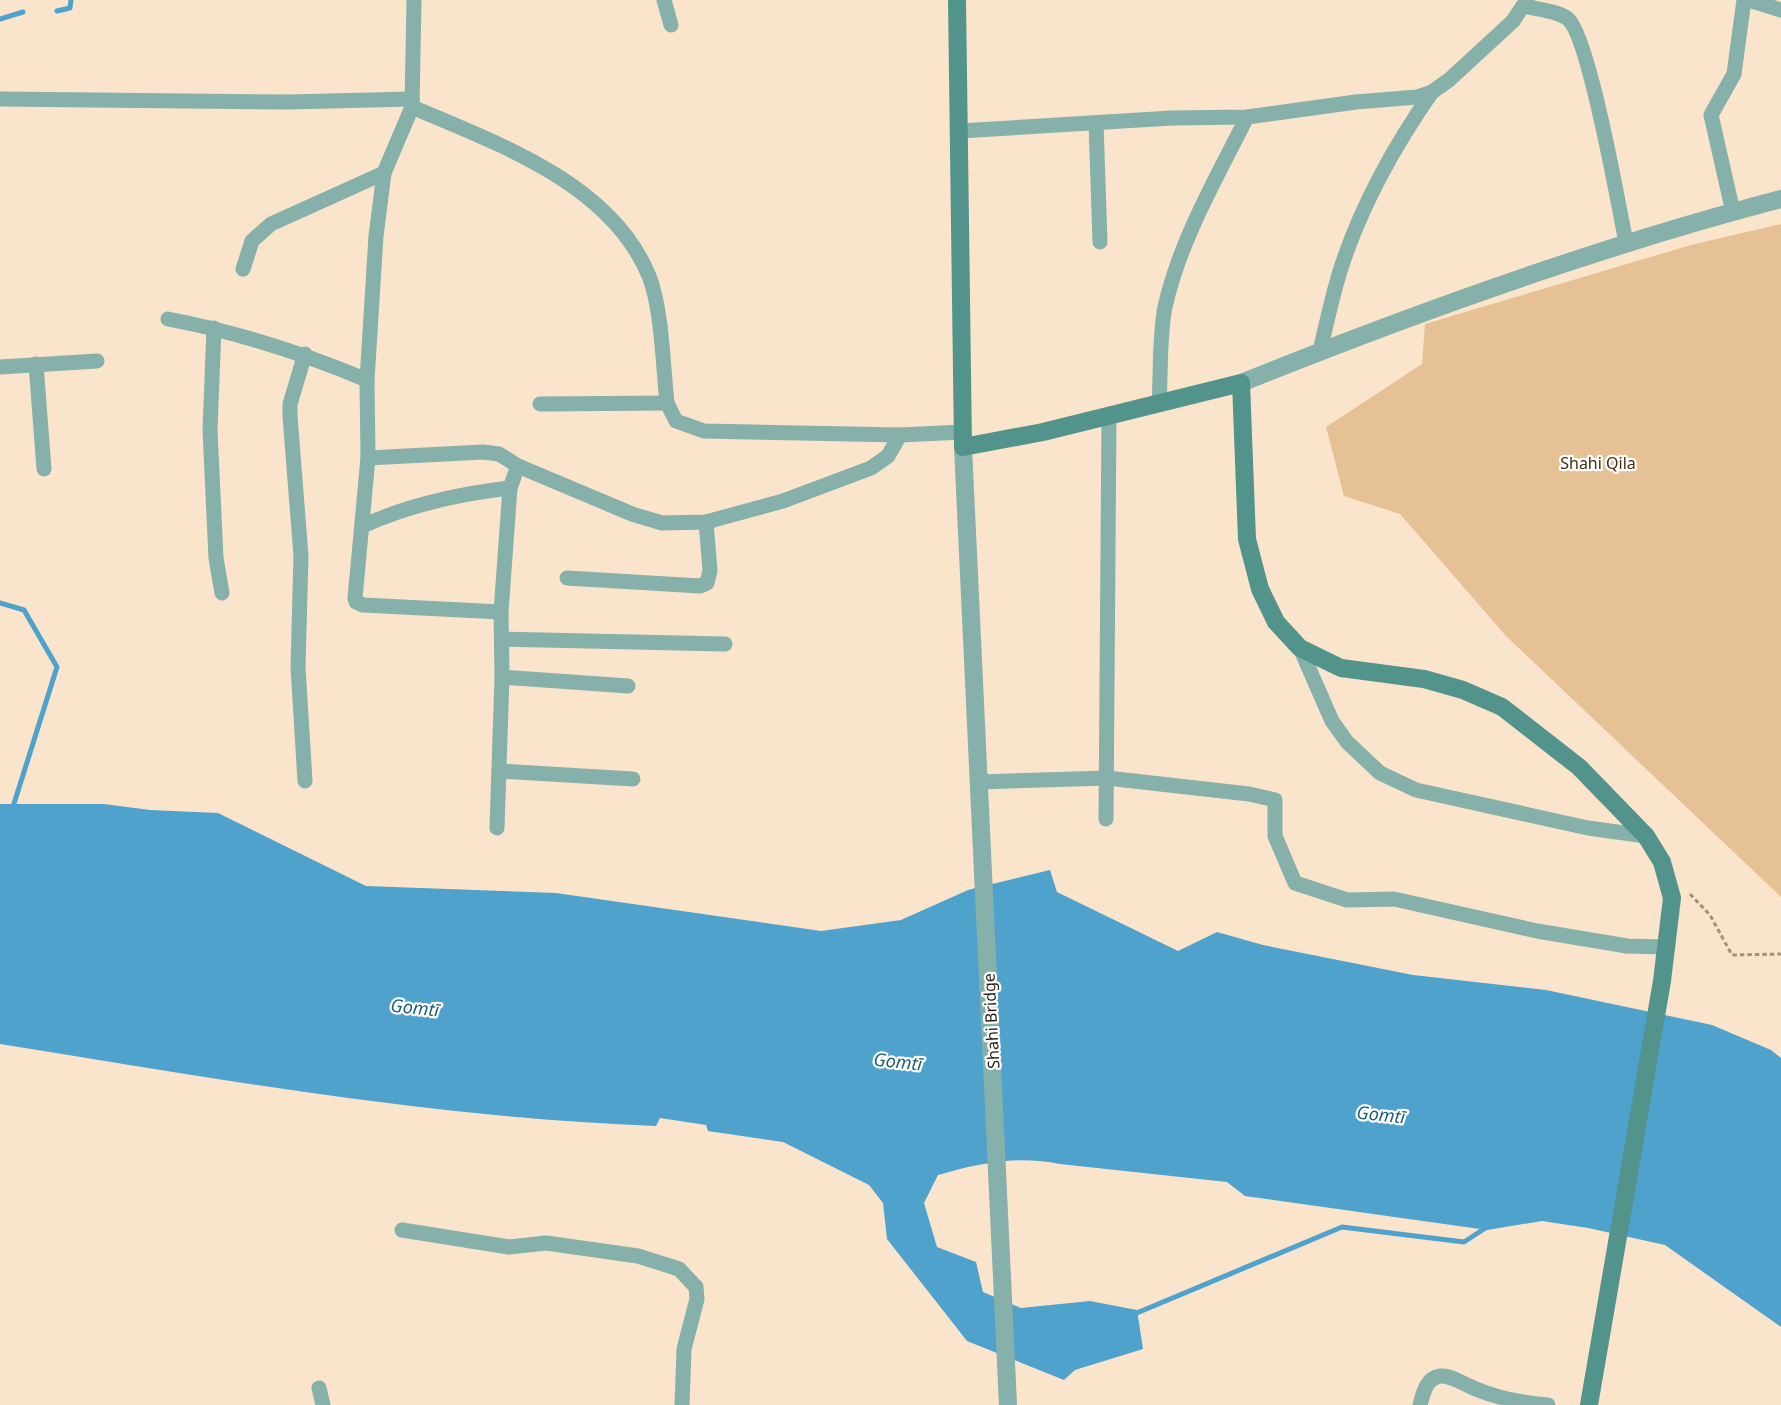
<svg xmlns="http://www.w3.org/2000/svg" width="1781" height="1405" font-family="'Noto Sans',sans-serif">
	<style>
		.green { fill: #e6c195 }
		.water { fill: #4fa2cc }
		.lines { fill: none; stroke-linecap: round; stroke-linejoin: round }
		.stream { stroke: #4fa2cc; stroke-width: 5 }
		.path { stroke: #a1917f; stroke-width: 3; stroke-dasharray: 4.5 3; stroke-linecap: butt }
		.minor { stroke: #86b0aa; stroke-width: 15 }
		.tertiary { stroke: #86b0aa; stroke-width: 18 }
		.secondary { stroke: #52948b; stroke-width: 18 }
		.labels { text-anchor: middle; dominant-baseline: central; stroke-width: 4.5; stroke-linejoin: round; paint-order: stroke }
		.park-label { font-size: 16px; fill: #432e11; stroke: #fff }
		.street-label { font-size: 16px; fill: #292118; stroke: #fff }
		.water-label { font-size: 18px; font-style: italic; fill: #205f7c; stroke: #fff }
	</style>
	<rect width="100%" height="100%" fill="#fae4cb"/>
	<path class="green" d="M1781,224V897L1506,636L1400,514L1344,496L1326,427L1422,364L1425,324L1691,245Z"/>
	<path class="water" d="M0,804H104L150,810L218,813L366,886L556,893L821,931L901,920L968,890L1050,870L1057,892L1178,951L1217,932L1263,945L1413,975L1546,990L1712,1025L1771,1050L1781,1058V1327L1665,1245L1588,1228L1542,1221L1487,1230L1245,1196L1227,1182L1060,1164C1018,1155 979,1163 938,1175L924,1203L937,1247L976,1262L983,1292L1021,1308L1090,1301L1137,1310L1143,1349L1075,1370L1064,1380L967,1341L887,1239L883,1203L869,1185L783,1142L708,1131L706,1125L660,1118L656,1126C436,1118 217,1079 0,1044Z"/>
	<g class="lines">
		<g class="stream">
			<path d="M57,11L70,8L71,0"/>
			<path d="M0,19L23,12"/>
			<path d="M0,603L24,610L57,667L12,810"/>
			<path d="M1132,1315L1342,1227L1464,1242L1487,1227"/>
		</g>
		<path class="path" d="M1690,894L1710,915L1732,955L1781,954"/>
		<g class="minor">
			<path d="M414,0L412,107L384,173L376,236L367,380L368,458L355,598L356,602L363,605L501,612"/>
			<path d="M664,0L671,25"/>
			<path d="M1749,0L1781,10"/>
			<path d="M1524,6C1536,9 1559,11 1568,19C1589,37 1619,207 1626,243"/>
			<path d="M0,99L288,102L412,99"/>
			<path d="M412,107C498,144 611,183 649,276C662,308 663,367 667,403L676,421L704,431L900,435L963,432"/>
			<path d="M1096,123L1100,242"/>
			<path d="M960,131L1172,118L1247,117L1356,102L1417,97L1432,92L1449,80L1513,21L1527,0"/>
			<path d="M1733,212L1711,115L1734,74L1744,0"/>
			<path d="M243,269L252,241L271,224L384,173"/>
			<path d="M168,319C237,332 302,353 367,380"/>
			<path d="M214,328L210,430L216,558L222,593"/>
			<path d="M1320,351C1327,322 1333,291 1343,262C1364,200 1395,145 1432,92"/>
			<path d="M305,354L290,404V416L301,556L298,667L305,781"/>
			<path d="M36,364L44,469"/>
			<path d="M0,367L97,361"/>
			<path d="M540,404L667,403"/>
			<path d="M1159,404C1161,373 1159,338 1165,307C1180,240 1216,179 1247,117"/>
			<path d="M368,458L483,452L499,454L518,466L632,514L662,523L706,522L783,501L871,468L888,456L900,435"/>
			<path d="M363,526C410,504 459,494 510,488"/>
			<path d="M567,578L700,586L707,583L710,571L706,522"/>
			<path d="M502,639L725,644"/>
			<path d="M1300,648L1332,721L1347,742L1380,773L1416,790L1588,828L1646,836"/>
			<path d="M502,677L628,686"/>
			<path d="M499,771L633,779"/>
			<path d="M979,782L1107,778L1249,794L1275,800V836L1295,883L1347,900L1394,899L1537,931L1627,946L1666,947"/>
			<path d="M1106,819L1109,416"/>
			<path d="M497,828L502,677L501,612L510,488L518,466"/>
			<path d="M402,1230L509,1247L546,1243L638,1256L679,1269L696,1287L697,1299L684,1349L682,1405"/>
			<path d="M319,1388L323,1405"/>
			<path d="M1420,1405C1423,1394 1426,1378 1440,1376C1449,1375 1459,1381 1467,1385C1494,1398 1519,1402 1548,1405"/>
		</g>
		<g class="tertiary">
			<path d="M1241,383C1417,312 1597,247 1781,199"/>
			<path d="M963,447L1008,1405"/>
		</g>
		<path class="secondary" d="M957,0L963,447L1043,432L1241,383L1247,539L1260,589L1276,622L1300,648L1341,668L1424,679L1463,690L1502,707L1579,767L1646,836L1662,862L1672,898L1662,981L1589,1405"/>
	</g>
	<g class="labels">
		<g class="park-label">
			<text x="1598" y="463">Shahi Qila</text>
		</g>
		<g class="street-label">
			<text transform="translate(991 1021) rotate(-93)">Shahi Bridge</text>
		</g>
		<g class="water-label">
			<text transform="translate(415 1007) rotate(6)">Gomtī</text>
			<text transform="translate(898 1061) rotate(6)">Gomtī</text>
			<text transform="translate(1381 1114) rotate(6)">Gomtī</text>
		</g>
	</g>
</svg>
